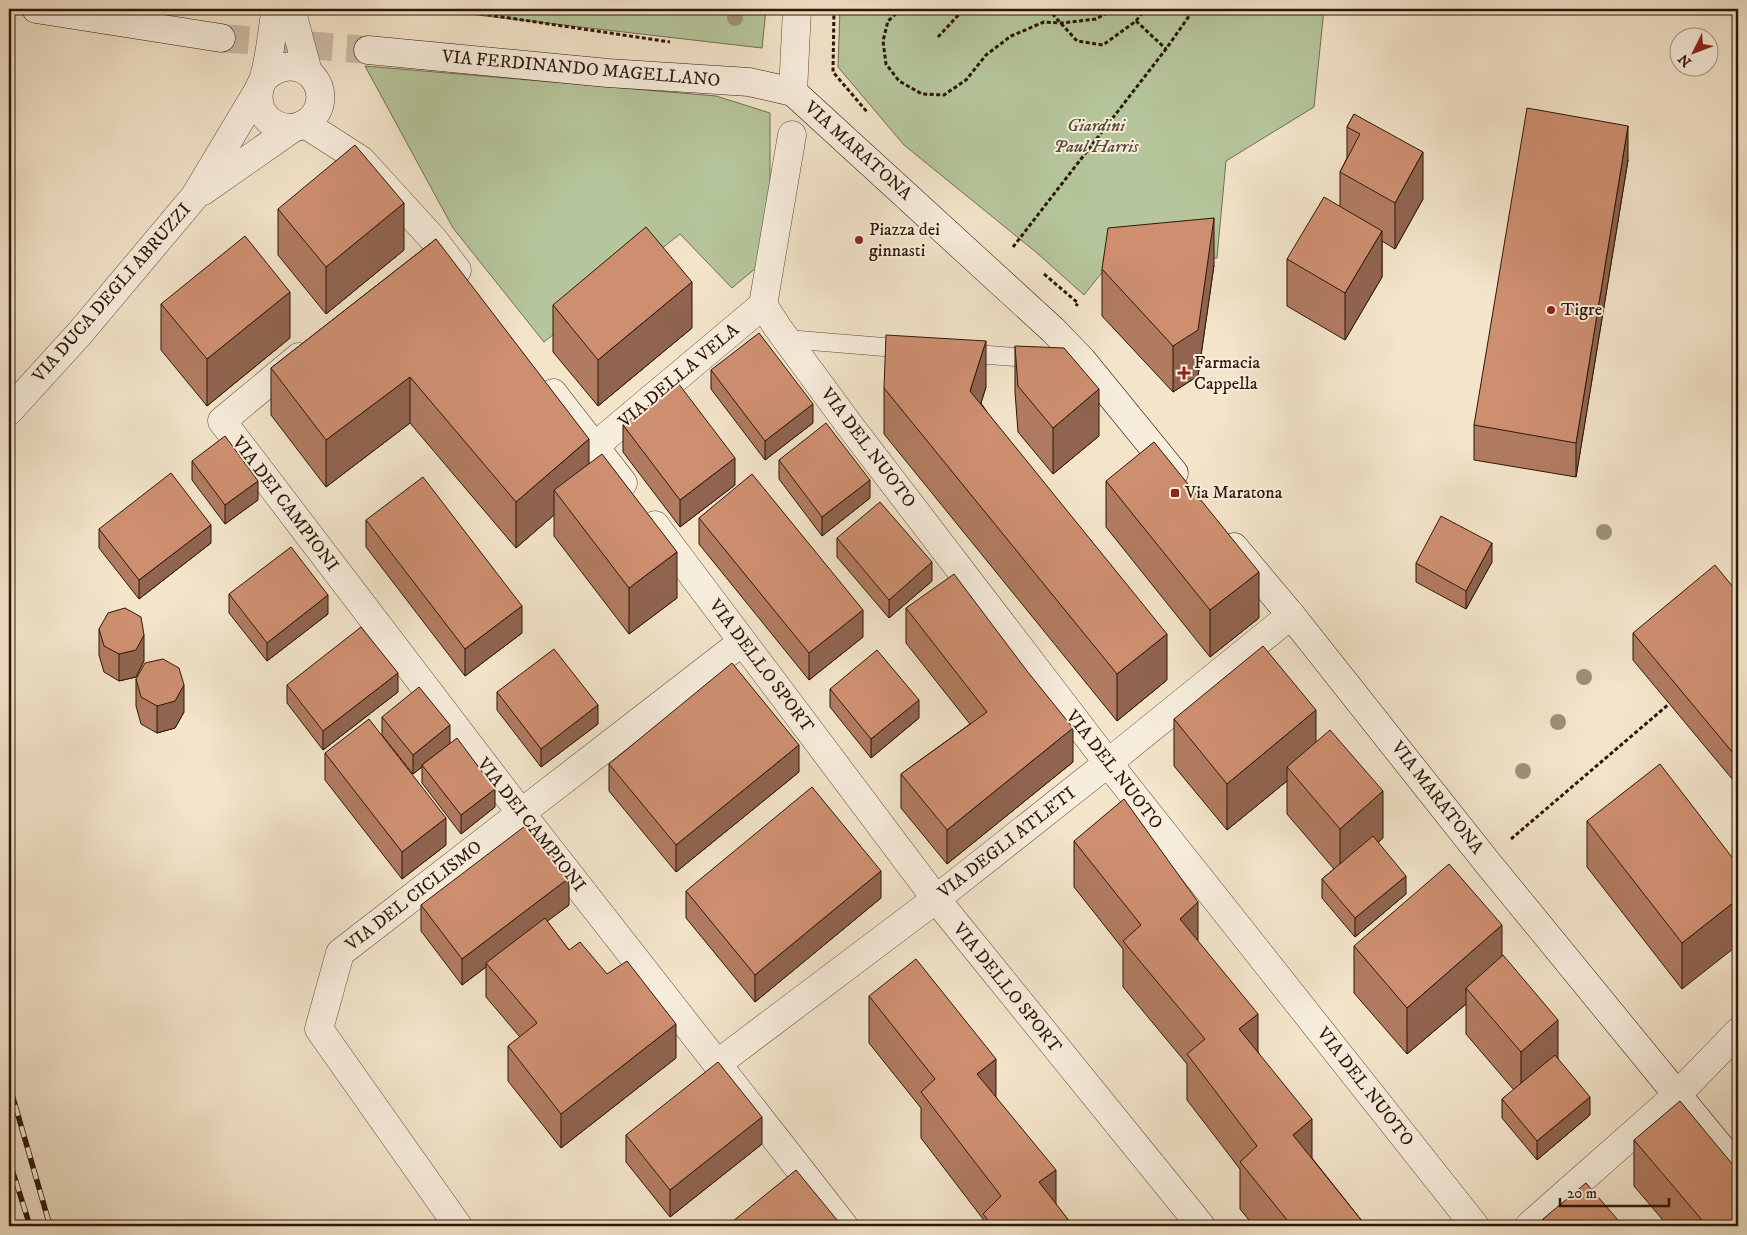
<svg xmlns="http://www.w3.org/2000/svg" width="1747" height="1235" font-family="'IM FELL DW Pica',serif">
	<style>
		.green { fill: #b6c59b; stroke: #726e51 }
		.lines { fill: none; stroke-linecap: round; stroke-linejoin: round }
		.secondary-tunnel { stroke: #cbbba3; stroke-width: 28; stroke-dasharray: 28 14; stroke-linecap: butt }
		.lane-casing { stroke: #5e4a38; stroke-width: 19 }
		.street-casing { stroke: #5e4a38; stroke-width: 29 }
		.secondary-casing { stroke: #2d1707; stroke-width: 29 }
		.path { stroke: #2d1707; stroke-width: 3; stroke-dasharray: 4 2.5; stroke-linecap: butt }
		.lane { stroke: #f7eddd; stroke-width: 18 }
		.street { stroke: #f7eddd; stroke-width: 28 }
		.secondary { stroke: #f7eddd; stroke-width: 28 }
		.rail-casing { stroke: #2d1707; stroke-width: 5.5 }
		.rail { stroke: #f7eddd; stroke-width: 4; stroke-dasharray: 11; stroke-linecap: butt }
		.tree { fill: #9d9077 }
		.wall { fill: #b17b61; stroke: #2d1707 }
		.shaded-wall { fill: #90644f; stroke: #2d1707 }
		.building { fill: #ce8f71; stroke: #2d1707 }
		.poi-dot { fill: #8f2418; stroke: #f7eddd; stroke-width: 2 }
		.labels { text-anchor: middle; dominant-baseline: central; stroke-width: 4; stroke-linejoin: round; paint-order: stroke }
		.street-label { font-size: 18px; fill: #2d1707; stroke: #f7eddd }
		.park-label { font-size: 18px; font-style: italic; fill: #564b33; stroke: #f7eddd }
		.poi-label { font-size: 18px; fill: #2d1707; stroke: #f7eddd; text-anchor: start }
	</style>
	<rect width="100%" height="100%" fill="#f3e4ca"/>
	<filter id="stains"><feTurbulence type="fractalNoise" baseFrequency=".004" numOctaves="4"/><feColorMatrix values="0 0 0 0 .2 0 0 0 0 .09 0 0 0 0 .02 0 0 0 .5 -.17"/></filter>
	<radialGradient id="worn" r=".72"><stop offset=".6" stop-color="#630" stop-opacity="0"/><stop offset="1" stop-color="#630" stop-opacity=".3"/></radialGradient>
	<g class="green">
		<path d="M425,9H766L762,48Z"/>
		<path d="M840,9H1324L1314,107L1226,161L1217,258L1108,265L1084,295L1037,253L904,145L838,67Z"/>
		<path d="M365,66L716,96L770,113V256L732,288L680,234L544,342L453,228Z"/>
	</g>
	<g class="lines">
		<path class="secondary-tunnel" d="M221,38L368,50"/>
		<g class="lane-casing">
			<g id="lane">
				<path d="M787,339L908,349"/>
				<path d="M962,353L1015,357"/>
			</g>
		</g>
		<g class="street-casing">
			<g id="street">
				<path d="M291,9L308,72"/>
				<path d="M264,78C302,44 339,93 310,120C304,125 296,128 289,128C278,127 269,123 263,113C259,107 258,99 259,91C259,86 263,82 264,77C270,58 272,29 276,9"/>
				<path d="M793,92L797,9"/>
				<path d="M305,124L361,160L434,240L457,270"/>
				<path d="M203,191L293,128"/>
				<path d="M763,305L778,328L850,426L1108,763L1475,1226"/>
				<path d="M763,305L792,135"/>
				<path d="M299,357L222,421L521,813L844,1226"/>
				<path d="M553,393L623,483"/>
				<path d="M9,411L80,333L195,196L259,89"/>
				<path d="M595,446L763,305"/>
				<path d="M655,525L936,899L1201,1226"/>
				<path d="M717,1064L936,899L1108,763L1291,615"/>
				<path d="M458,1226L319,1029L340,953L742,642"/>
				<path d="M1529,1226L1677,1095L1738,1032"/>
			</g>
		</g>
		<g class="secondary-casing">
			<g id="secondary">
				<path d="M36,9L221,38"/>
				<path d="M368,50L608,73L749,82L793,92L1053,330L1082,360L1174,473"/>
				<path d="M1234,547L1291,615L1486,861L1738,1169"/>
			</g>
		</g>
		<g class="path">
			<path d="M449,9L670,42"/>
			<path d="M834,9L833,72L868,113"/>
			<path d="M901,9L888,21L883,41L886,64L899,81L922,94L944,95L966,80L986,55L1011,36L1044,22L1061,23L1096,19L1114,9"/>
			<path d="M1048,9L1077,41L1103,45L1136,21L1145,9"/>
			<path d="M1136,21L1166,49"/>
			<path d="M938,37L964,9"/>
			<path d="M1013,247L1166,49L1194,9"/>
			<path d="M1044,274L1078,303L1076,306"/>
			<path d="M1511,839L1669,704"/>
		</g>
		<use href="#lane" class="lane"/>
		<use href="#street" class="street"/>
		<use href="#secondary" class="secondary"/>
		<g class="rail-casing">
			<g id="rail">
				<path d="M9,1084L50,1226"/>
				<path d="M9,1160L30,1226"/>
			</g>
		</g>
		<use href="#rail" class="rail"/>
	</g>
	<g class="tree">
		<circle cx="735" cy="18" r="8"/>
		<circle cx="1604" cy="532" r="8"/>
		<circle cx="1584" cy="677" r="8"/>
		<circle cx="1558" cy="722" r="8"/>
		<circle cx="1523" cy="771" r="8"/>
	</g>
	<g class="wall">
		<path d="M1354,114L1423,199L1395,249L1382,241V277L1345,340L1287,306V259L1340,206V172L1347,158V127Z"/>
		<path d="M1628,160L1576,477L1474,460V425Z"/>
		<path d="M278,209L404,250L326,314L278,255Z"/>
		<path d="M436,239L589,464L677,598L629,634L554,536V515L516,548L410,423L326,487L271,415V368Z"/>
		<path d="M1214,265L1198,376L1173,392L1102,316V269Z"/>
		<path d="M161,304L290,338L207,406L161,350Z"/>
		<path d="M553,305L692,328L598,406L553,352Z"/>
		<path d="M1015,346L1099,436L1053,474L1018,432L1015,392Z"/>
		<path d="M711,370L813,423L765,460L711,389Z"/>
		<path d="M986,387L981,403L1167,680L1117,721L884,434V388Z"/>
		<path d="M623,425L735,485L680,527L623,452Z"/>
		<path d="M779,460L870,498L822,536L779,479Z"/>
		<path d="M192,461L258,500L225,524L192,480Z"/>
		<path d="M1106,481L1259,618L1210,657L1106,527Z"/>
		<path d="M699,518L863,637L809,680L699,544Z"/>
		<path d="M366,520L522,633L465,676L366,547Z"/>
		<path d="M99,529L211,543L139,599L99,548Z"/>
		<path d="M837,538L932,581L889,618L837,557Z"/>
		<path d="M1492,562L1466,609L1416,582V563Z"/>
		<path d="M1738,593V786L1633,660V633Z"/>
		<path d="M229,594L328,614L267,661L229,613Z"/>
		<path d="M906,608L1073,762L947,864L901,808V774L970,724L906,643Z"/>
		<path d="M99,629L144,661L136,677L119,681L104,672L99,655Z"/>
		<path d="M136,679L184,712L175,728L157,733L141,724L136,706Z"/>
		<path d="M287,685L398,692L323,750L287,703Z"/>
		<path d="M830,689L919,718L871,758L830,707Z"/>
		<path d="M497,692L598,724L541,767L497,710Z"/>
		<path d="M382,717L450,743L495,807L461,834L422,783V767L413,774L382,735Z"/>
		<path d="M1174,719L1316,742L1383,838L1378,843L1406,894L1355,937L1322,898V879L1334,869L1287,814V781L1227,830L1174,766Z"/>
		<path d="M325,753L446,845L402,879L325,780Z"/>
		<path d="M609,764L799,772L676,872L609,791Z"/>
		<path d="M1587,821L1738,865L1682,989L1587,867Z"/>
		<path d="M1074,841L1198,941L1258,1052L1312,1158L1366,1226H1254L1240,1209V1169L1187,1100V1064L1123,987V949L1074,887Z"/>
		<path d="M686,891L881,898L755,1002L686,918Z"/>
		<path d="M421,905H569L547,921L569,950L676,1058L561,1148L508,1081V1046L520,1037L486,997V967L462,985L421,931Z"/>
		<path d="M1354,946L1502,956L1558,1059L1590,1115L1537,1160L1502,1118V1099L1514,1090L1466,1034V1004L1407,1054L1354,993Z"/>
		<path d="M869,996L996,1097L1056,1204L1073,1226H983V1219L921,1138V1108L869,1043Z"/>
		<path d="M626,1135L762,1144L670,1217L626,1162Z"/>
		<path d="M1634,1140L1738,1226H1668L1634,1186Z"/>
		<path d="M1543,1219L1623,1226H1543Z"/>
	</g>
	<g class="shaded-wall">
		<path d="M1628,126V160L1576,477V443Z"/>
		<path d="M1423,152V199L1395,249V203Z"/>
		<path d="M404,203V250L326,314V267Z"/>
		<path d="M1214,218V265L1198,376L1173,392V346Z"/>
		<path d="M1382,231V277L1345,340V293Z"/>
		<path d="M692,282V328L598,406V360Z"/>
		<path d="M290,292V338L207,406V359Z"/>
		<path d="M986,341V387L970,437V391Z"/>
		<path d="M410,377V423L326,487V440Z"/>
		<path d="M1099,389V436L1053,474V428Z"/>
		<path d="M813,404V423L765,460V441Z"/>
		<path d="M589,439V486L554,490V515L516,548V502Z"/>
		<path d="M735,458V485L680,527V500Z"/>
		<path d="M870,480V498L822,536V517Z"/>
		<path d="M258,481V500L225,524V505Z"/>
		<path d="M211,525V543L139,599V580Z"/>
		<path d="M1492,543V562L1466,609V591Z"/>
		<path d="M677,552V598L629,634V588Z"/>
		<path d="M932,562V581L889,618V600Z"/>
		<path d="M1259,572V618L1210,657V610Z"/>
		<path d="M328,595V614L267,661V643Z"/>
		<path d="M522,606V633L465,676V649Z"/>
		<path d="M863,610V637L809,680V653Z"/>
		<path d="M1167,634V680L1117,721V674Z"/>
		<path d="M144,635V661L136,677L119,681V654Z"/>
		<path d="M398,673V692L323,750V731Z"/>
		<path d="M184,685V712L175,728L157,733V706Z"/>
		<path d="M919,700V718L871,758V739Z"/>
		<path d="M598,705V724L541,767V749Z"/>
		<path d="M1316,710V757L1287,767V781L1227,830V784Z"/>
		<path d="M450,725V744L422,765V767L413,774V755Z"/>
		<path d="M1073,728V762L947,864V830Z"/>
		<path d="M799,745V772L676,872V845Z"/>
		<path d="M495,789V807L461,834V815Z"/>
		<path d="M1383,791V838L1340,876V829Z"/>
		<path d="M446,818V845L402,879V852Z"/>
		<path d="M881,871V898L755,1002V975Z"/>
		<path d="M1406,876V894L1355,937V918Z"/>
		<path d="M569,878V905L489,965L486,963V967L462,985V959Z"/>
		<path d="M1738,899V945L1682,989V943Z"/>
		<path d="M1198,902V949L1180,919Z"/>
		<path d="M1502,925V972L1466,988V1004L1407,1054V1008Z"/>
		<path d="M1258,1014V1060L1239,1029Z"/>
		<path d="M1558,1020V1066L1521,1098V1052Z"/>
		<path d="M676,1024V1058L561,1148V1114Z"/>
		<path d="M996,1059V1105L977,1074Z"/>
		<path d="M1590,1097V1115L1537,1160V1141Z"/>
		<path d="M762,1117V1144L670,1217V1190Z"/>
		<path d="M1312,1119V1166L1293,1135Z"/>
		<path d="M1056,1170V1217L1039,1182Z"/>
		<path d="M1738,1218V1226H1729Z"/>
	</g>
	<g class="building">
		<path d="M1527,108L1628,126L1576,443L1474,425Z"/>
		<path d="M1354,114L1423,152L1395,203L1340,172L1360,134L1347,127Z"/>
		<path d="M355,145L404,203L326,267L278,209Z"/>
		<path d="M1324,197L1382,231L1345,293L1287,259Z"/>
		<path d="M1214,218L1198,330L1173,346L1102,269L1108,228Z"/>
		<path d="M646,227L692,282L598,360L553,305Z"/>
		<path d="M245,236L290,292L207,359L161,304Z"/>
		<path d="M436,239L589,439L516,502L410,377L326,440L271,368Z"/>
		<path d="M759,333L813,404L765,441L711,370Z"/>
		<path d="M886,335L986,341L970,391L1167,634L1117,674L884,388Z"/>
		<path d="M1015,346L1064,348L1099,389L1053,428L1018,386Z"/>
		<path d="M678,383L735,458L680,500L623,425Z"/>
		<path d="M826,423L870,480L822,517L779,460Z"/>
		<path d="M225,436L258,481L225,505L192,461Z"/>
		<path d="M1154,442L1259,572L1210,610L1106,481Z"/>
		<path d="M602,454L677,552L629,588L554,490Z"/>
		<path d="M171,473L211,525L139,580L99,529Z"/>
		<path d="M752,474L863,610L809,653L699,518Z"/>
		<path d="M423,477L522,606L465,649L366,520Z"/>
		<path d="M880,502L932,562L889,600L837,538Z"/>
		<path d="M1441,516L1492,543L1466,591L1416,563Z"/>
		<path d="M291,547L328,595L267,643L229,594Z"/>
		<path d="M1715,565L1738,593V759L1633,633Z"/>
		<path d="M954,574L1027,671L1073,728L947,830L901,774L987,712L906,608Z"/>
		<path d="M125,608L141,617L144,635L136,650L119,654L104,646L99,629L108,613Z"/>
		<path d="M361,627L398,673L323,731L287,685Z"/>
		<path d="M1263,646L1316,710L1227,784L1174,719Z"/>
		<path d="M554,649L598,705L541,749L497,692Z"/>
		<path d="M877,650L919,700L871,739L830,689Z"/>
		<path d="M163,659L179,668L184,685L175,701L157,706L141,697L136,679L145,663Z"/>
		<path d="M732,663L799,745L676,845L609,764Z"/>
		<path d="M419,687L450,725L413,755L382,717Z"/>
		<path d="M369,719L446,818L402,852L325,753Z"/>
		<path d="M1330,730L1383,791L1340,829L1287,767Z"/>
		<path d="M457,738L495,789L461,815L422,765Z"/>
		<path d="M1660,764L1738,865V899L1682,943L1587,821Z"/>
		<path d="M812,787L881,871L755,975L686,891Z"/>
		<path d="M1124,799L1198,902L1180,919L1258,1014L1239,1029L1312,1119L1293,1135L1366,1226H1292L1240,1162L1257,1146L1187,1054L1205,1039L1123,941L1141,925L1074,841Z"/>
		<path d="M529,823L569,878L462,959L421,905Z"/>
		<path d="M1373,836L1406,876L1355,918L1322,879Z"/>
		<path d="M1449,864L1502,925L1407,1008L1354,946Z"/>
		<path d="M545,918L569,950L580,942L607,974L627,961L676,1024L561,1114L508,1046L537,1023L486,963Z"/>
		<path d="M1503,955L1558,1020L1521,1052L1466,988Z"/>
		<path d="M916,959L996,1059L977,1074L1056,1170L1039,1182L1073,1226H993L983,1214L1001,1196L921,1092L935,1079L869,996Z"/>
		<path d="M1555,1055L1590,1097L1537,1141L1502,1099Z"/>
		<path d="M718,1062L762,1117L670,1190L626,1135Z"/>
		<path d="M1680,1101L1738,1171V1218L1729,1226H1707L1634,1140Z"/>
		<path d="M796,1170L842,1226H727Z"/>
		<path d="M1586,1183L1623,1226H1550L1543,1219Z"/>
	</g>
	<g class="poi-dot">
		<circle cx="859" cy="240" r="5"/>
		<circle cx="1551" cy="310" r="5"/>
		<path d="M1181.5 365.5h5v5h5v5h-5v5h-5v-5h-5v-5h5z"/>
		<rect x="1170" y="488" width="10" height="10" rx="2.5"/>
	</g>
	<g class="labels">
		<g class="street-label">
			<text transform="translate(581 69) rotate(5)">VIA FERDINANDO MAGELLANO</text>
			<text transform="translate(858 151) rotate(42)">VIA MARATONA</text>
			<text transform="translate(112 293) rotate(-49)">VIA DUCA DEGLI ABRUZZI</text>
			<text transform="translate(679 376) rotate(-40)">VIA DELLA VELA</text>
			<text transform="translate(868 448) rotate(53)">VIA DEL NUOTO</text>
			<text transform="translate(285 504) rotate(53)">VIA DEI CAMPIONI</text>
			<text transform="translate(761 666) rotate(53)">VIA DELLO SPORT</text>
			<text transform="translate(1114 770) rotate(52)">VIA DEL NUOTO</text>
			<text transform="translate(1437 798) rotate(52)">VIA MARATONA</text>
			<text transform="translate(531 825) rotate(52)">VIA DEI CAMPIONI</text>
			<text transform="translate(1007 843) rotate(-38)">VIA DEGLI ATLETI</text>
			<text transform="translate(414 896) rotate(-38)">VIA DEL CICLISMO</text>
			<text transform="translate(1007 988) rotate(51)">VIA DELLO SPORT</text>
			<text transform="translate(1365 1087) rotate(52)">VIA DEL NUOTO</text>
		</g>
		<g class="park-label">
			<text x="1096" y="126">Giardini<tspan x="1096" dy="21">Paul Harris</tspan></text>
		</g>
		<g class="poi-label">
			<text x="869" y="230">Piazza dei<tspan x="869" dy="21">ginnasti</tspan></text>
			<text x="1561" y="310">Tigre</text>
			<text x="1194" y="363">Farmacia<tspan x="1194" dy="21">Cappella</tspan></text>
			<text x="1185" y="493">Via Maratona</text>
		</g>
	</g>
	<rect width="1747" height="1235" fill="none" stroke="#f3e4ca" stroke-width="30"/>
	<rect x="10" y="10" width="1727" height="1215" fill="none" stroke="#2d1707" stroke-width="2.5"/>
	<rect x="15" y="15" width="1717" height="1205" fill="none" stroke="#2d1707"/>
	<g transform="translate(1694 52) rotate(228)"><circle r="24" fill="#f7eddd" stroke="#a69787"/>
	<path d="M0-4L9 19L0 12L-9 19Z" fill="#8f2418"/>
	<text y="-8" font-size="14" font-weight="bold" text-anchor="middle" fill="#2d1707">N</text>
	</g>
	<path d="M1560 1198v8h109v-8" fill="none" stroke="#2d1707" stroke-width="2.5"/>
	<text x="1567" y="1198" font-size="15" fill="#2d1707" stroke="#f7eddd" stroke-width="4" paint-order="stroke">20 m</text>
	<rect width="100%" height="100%" filter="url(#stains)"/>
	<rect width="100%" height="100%" fill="url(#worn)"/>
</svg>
